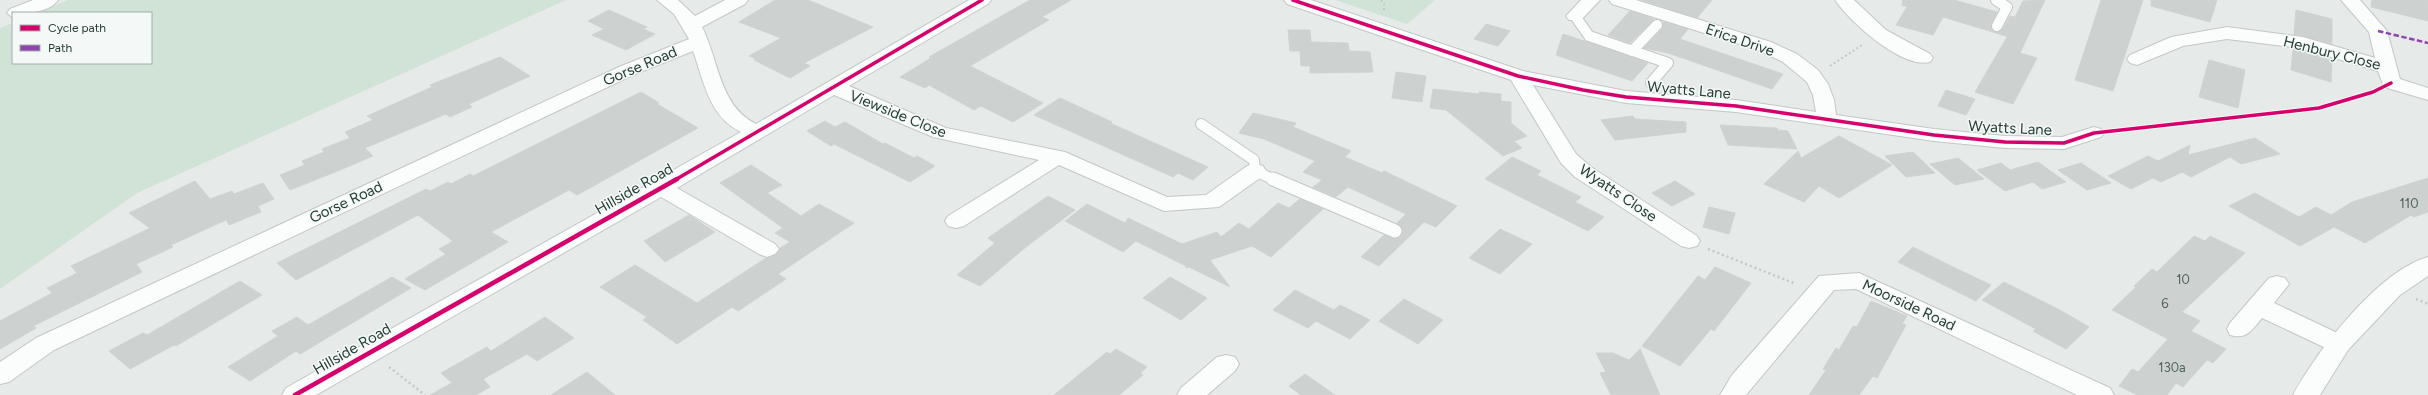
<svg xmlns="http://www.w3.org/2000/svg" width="2428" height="395" font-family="Figtree,sans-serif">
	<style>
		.green { fill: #d1e2d6 }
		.building { fill: #cdd1d0; stroke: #cfd3d1 }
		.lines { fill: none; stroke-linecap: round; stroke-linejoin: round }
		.lane-far1-casing { stroke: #c3c7c5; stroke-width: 12 }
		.lane-casing { stroke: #c3c7c5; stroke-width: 15 }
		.street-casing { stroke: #c3c7c5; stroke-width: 2 }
		.secondary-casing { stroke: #c2c8c5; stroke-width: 2 }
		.path-far1 { stroke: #c2cac7; stroke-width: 2; stroke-dasharray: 2 2.5; stroke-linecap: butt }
		.path { stroke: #c2cac7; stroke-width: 2.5; stroke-dasharray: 2 3; stroke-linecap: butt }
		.lane-far1 { stroke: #fbfcfc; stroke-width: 10 }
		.lane { stroke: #fbfcfc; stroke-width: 13 }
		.street { fill: #fbfcfc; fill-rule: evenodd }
		.secondary { fill: #fbfcfc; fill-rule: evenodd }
		.quiet { stroke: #8e44ad; stroke-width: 2.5; stroke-dasharray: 5.5 2.5; stroke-linecap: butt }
		.cycleway-far1-casing { stroke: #f4f9f7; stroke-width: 5.5 }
		.cycleway-casing { stroke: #f4f9f7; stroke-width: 7 }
		.cycleway-far1 { stroke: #d6006c; stroke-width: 3.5 }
		.cycleway { stroke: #d6006c; stroke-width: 4.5 }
		.labels { text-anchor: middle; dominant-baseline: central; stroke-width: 3; stroke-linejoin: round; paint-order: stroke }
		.number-label { font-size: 13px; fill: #50635e }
		.street-label { font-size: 15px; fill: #253d37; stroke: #f4f9f7 }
	</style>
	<rect width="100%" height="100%" fill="#e6eae8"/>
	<g class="green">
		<path d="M68,0H566L137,193L0,289V28L13,23V63H151V13H36Z"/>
		<path d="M1335,0H1435L1407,24Z"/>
	</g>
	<g class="building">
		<path d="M775,0H808L873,27L804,63L810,66L790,78L754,60L756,59L749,56L781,38L739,22Z"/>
		<path d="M1030,0H1071L1042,17L1049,20L970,66L1043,103L1013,122L981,106L974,110L929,85L925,88L900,77L931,58L929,57Z"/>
		<path d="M1641,0H1712L1697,18Z"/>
		<path d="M1903,0H1954L1997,12L1990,26L1992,30L1997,33L2003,29L2010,16L2015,17L2023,1L2045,0L2020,53L2037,58L2013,104L1975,92L2007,37L2006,36L1943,17L1933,35L1896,25L1907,7L1902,5Z"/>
		<path d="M2101,0H2143L2113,91L2075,80Z"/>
		<path d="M2151,0H2217L2210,22L2151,6Z"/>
		<path d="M2372,0H2428V21L2371,7Z"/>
		<path d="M609,10L647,27L643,29L655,34L626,50L592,35L604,29L588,21Z"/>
		<path d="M2296,10L2332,19V44L2294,34Z"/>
		<path d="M1630,11L1654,19L1630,43L1608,35Z"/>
		<path d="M1663,22L1688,29L1680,39L1783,74L1772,89L1668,53L1644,48L1662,29Z"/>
		<path d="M1486,24L1510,31L1498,46L1474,39Z"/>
		<path d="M1288,30H1310L1311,42L1348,43L1349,51L1370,52L1373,72L1310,73V66H1301L1300,51H1290Z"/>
		<path d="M1563,34L1587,42L1648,63L1632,81L1556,55Z"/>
		<path d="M2293,49L2332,59L2331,82L2291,70Z"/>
		<path d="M500,57L530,76L469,104L472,107L450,117L446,114L365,148L373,156L340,170L290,190L280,175L305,165L302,161L324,152L322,149L350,138L345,132L373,120L367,116L432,87L430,85Z"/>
		<path d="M2209,60L2245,70L2238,108L2199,97Z"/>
		<path d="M1396,72L1426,76L1422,102L1392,98Z"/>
		<path d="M1433,89L1479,94V92L1501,94V101L1511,102V123L1527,136L1514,141L1522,148L1503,156L1446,110L1430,108Z"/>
		<path d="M1946,90L1975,99L1966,115L1938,106Z"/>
		<path d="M641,92L659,103L657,104L698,128L577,195L569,190L491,232L508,242L425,290L405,279L446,254L439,249L453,241L418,215L296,280L277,263L426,189L430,191L448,182L451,184L470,174L473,176Z"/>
		<path d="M1060,98L1112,122L1110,123L1208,167L1193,180L1178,173L1173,177L1034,115Z"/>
		<path d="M1253,113L1296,123L1293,127L1351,151L1345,157L1382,173L1384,171L1457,206L1436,227L1424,222L1379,266L1361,257L1384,235L1396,239L1400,237L1403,230L1397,223L1406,214L1348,187L1336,197L1313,187L1322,180L1303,172L1315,161L1264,139L1239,133Z"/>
		<path d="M1633,116L1635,119L1686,122V132L1615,140L1601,120Z"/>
		<path d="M825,121L835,127L845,122L883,144L885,143L914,158L917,156L935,166L910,182L834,144L831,146L807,131Z"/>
		<path d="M1720,125L1777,128L1778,130L1788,131L1797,149L1728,145Z"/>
		<path d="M1839,136L1892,165L1839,198L1819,186L1804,202L1764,184L1798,151L1801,158Z"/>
		<path d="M2255,138L2280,154L2241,164L2230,157L2191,177L2182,172L2161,182L2153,178L2131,189L2108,176L2148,156L2158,161L2190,145L2188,155Z"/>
		<path d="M1913,152L1935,173L1906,177L1885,156Z"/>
		<path d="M1512,157L1541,171L1537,175L1581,197L1575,202L1604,217L1588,231L1485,179Z"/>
		<path d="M1958,158L1984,179L1955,185L1930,164Z"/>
		<path d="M2038,162L2066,182L2042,189L2033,182L2005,191L1977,170L2001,163L2010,170Z"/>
		<path d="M2081,163L2111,183L2087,190L2058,170Z"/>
		<path d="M751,165L782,185L767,193L801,216L819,204L854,223L778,274L786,279L738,311L732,307L677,344L643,320L647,317L600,287L635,265L697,303L766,258L776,255L780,248L790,242L775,233L783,228L720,183Z"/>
		<path d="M2428,178V212L2414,217L2411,215L2365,243L2334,227L2300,246L2229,206L2255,193L2299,217L2316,207L2331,215L2352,202Z"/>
		<path d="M195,181L210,199L232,191L234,194L263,183L274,199L258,206L261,212L229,225L226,220L171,245L173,247L136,264L142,272L33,326L36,328L0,349V321L52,293L47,288L77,273L71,266L150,228L129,213Z"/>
		<path d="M1675,181L1695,194L1672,206L1652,193Z"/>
		<path d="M1048,196L1075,210L1026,247L980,286L957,275L995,243L988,238Z"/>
		<path d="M1300,199L1323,209L1271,257L1252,246L1210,260L1230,287L1189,267L1186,268V266L1136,241L1123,252L1065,221L1087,204L1125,223L1128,218L1182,244L1217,232L1221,237L1239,223L1249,229L1278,203L1289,208Z"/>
		<path d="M1709,207L1735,213L1729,234L1703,227Z"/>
		<path d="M689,215L715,232L665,262L644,241Z"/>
		<path d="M1500,229L1532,244L1500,274L1469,258Z"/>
		<path d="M2194,236L2205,241L2210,236L2245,253L2182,312L2200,321L2191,331L2226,349L2213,363L2207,360L2183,387L2176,383L2167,395H2137L2119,386L2132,369L2138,372L2168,339L2112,310L2136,287L2134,286L2152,269L2157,272Z"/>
		<path d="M1913,247L1951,266L1991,285L1976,301L1898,262Z"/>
		<path d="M1715,267L1751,283L1714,331L1711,329L1680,366L1642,346L1698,276L1705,280Z"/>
		<path d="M392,277L411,288L300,354L296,351L250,381L228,367L278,336L272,331L297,317L308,325Z"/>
		<path d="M1170,277L1207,298L1181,320L1143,298Z"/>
		<path d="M240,281L262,295L176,346L174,345L130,369L109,351L143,333L147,335Z"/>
		<path d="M2004,282L2058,309L2089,327L2066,349L2033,331L2036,329L1982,300Z"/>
		<path d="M1295,290L1334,310L1340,305L1370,320L1350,339L1316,321L1308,328L1273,310Z"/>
		<path d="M1404,299L1443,320L1418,344L1379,321Z"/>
		<path d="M1871,301L1907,316L1902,324L1906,325L1877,378L1873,376L1859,395H1809L1826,370L1823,369L1836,348L1839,350L1853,326L1857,327Z"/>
		<path d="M545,317L574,338L537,361L527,354L483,379L490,387L476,395H430L452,383L441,373L487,347L491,351Z"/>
		<path d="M1116,349L1147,367L1140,373L1143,375L1119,395H1054L1107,352L1110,354Z"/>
		<path d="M1640,349L1660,395H1611L1600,373L1606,372L1596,353H1613L1629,360Z"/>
		<path d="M587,372L615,395H551Z"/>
		<path d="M1305,374L1335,395H1301L1289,386Z"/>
	</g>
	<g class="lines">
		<g class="lane-far1-casing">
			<g id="lane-far1">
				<path d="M1996,0L2007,7L1997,26"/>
				<path d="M1575,16L1589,36L1668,63L1651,83"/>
				<path d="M1632,51L1657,25"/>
				<path d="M1201,124L1254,160L1255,171L1275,180"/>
			</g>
		</g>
		<g class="lane-casing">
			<path id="lane" d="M1273,179L1395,231"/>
		</g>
		<g class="street-casing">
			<g id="street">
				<path d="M33,0H58C49,13 27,13 13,13V18L7,13L10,9Z"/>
				<path d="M657,0H678L695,16L725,0H748L745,4L702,27C719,60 719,106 756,124L969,0H991L988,4L849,86L946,128L1065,152L1167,197L1206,195L1247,166L1255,164L1263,166L1266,171L1263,176L1219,207L1164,211L1059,165L964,226L956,228L948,226L945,221L948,216L1039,160L933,137L834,95L677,188L775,244L779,249L775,254L767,257L759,254L661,197L316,395H282L286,388L741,132C709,117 704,82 693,51L633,75L54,350L9,382L0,384V362L36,338L619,67L689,39L674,14Z"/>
				<path d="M1284,0H1311L1523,71L1626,91L1736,100L1816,112L1813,95L1807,82L1783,62L1758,50L1612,4L1609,0H1636L1771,42L1797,54L1818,70L1828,84L1834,100L1836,115L1934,129L2005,136L2062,137L2094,127L2101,129L2104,133L2101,137L2064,149L2005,148L1934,141L1736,112L1626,103L1533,85L1576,154L1591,167L1697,236L1700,241L1697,246L1689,248L1681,246L1575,177L1561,163L1511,80L1287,4Z"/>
				<path d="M1581,0H1600L1581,20H1569L1566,16Z"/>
				<path d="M1835,0H1854L1886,30L1930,54L1933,58L1930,62C1902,69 1850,22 1835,0Z"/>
				<path d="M2341,0H2360L2387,31L2400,79L2428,88V100L2384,87L2378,71L2301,48L2227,39L2183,46L2137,65L2130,63L2127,59L2130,55L2171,37L2227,27L2303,37L2375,58L2369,32Z"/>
				<path d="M1859,273L2110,388L2114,395H2077L1856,289L1834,290L1746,395H1720L1732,375L1819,276Z"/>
				<path d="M2277,276L2285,278L2289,284L2274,303L2348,338L2352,344L2348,350L2339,353L2330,350L2262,318C2252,330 2247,340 2230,335L2227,329L2230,323L2269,278Z"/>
				<path d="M1226,355L1235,357L1239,364L1235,371L1207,395H1177L1181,388L1217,357Z"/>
			</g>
		</g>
		<g class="secondary-casing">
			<path id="secondary" d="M2428,257V276L2400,295L2348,350L2320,395H2293C2317,351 2378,271 2428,257Z"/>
		</g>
		<g class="path-far1">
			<path d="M1381,0L1384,4V12"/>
			<path d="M1830,66L1862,45"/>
		</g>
		<g class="path">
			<path d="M1708,249L1796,284"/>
			<path d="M2416,299L2428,304"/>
			<path d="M389,367L425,395"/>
		</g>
		<use href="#lane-far1" class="lane-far1"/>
		<use href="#lane" class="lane"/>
		<use href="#street" class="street"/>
		<use href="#secondary" class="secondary"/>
		<path class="quiet" d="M2378,31L2428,43"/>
		<g class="cycleway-far1-casing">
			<g id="cycleway-far1">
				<path d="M1293,0L1518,76L1583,90L1626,97L1736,106L1934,135L2005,142L2064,143L2094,133L2319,108L2373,92L2391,83"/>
				<path d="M675,180L982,0"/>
			</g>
		</g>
		<g class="cycleway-casing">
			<path id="cycleway" d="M295,395L677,179"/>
		</g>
		<use href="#cycleway-far1" class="cycleway-far1"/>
		<use href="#cycleway" class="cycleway"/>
	</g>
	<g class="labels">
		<g class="number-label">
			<text x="2409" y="203">110</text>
			<text x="2183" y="279">10</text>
			<text x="2165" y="303">6</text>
			<text x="2172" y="367">130a</text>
		</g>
		<g class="street-label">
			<text transform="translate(1740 40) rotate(19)">Erica Drive</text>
			<text transform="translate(2332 53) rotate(14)">Henbury Close</text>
			<text transform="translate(640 66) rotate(-23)">Gorse Road</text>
			<text transform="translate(1689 90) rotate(5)">Wyatts Lane</text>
			<text transform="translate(898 114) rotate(22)">Viewside Close</text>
			<text transform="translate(2010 128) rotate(3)">Wyatts Lane</text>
			<text transform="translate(634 189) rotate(-30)">Hillside Road</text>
			<text transform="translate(1618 193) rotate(34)">Wyatts Close</text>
			<text transform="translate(346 202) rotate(-25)">Gorse Road</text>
			<text transform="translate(1909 305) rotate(25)">Moorside Road</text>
			<text transform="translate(352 349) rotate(-30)">Hillside Road</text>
		</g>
	</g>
	<rect x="12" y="12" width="140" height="52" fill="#f4f9f7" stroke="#a1aeaa"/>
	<rect x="20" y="25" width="20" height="6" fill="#d6006c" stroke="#a1aeaa"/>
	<text x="48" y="32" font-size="12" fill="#253d37">Cycle path</text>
	<rect x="20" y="45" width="20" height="6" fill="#8e44ad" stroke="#a1aeaa"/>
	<text x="48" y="52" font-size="12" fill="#253d37">Path</text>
</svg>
